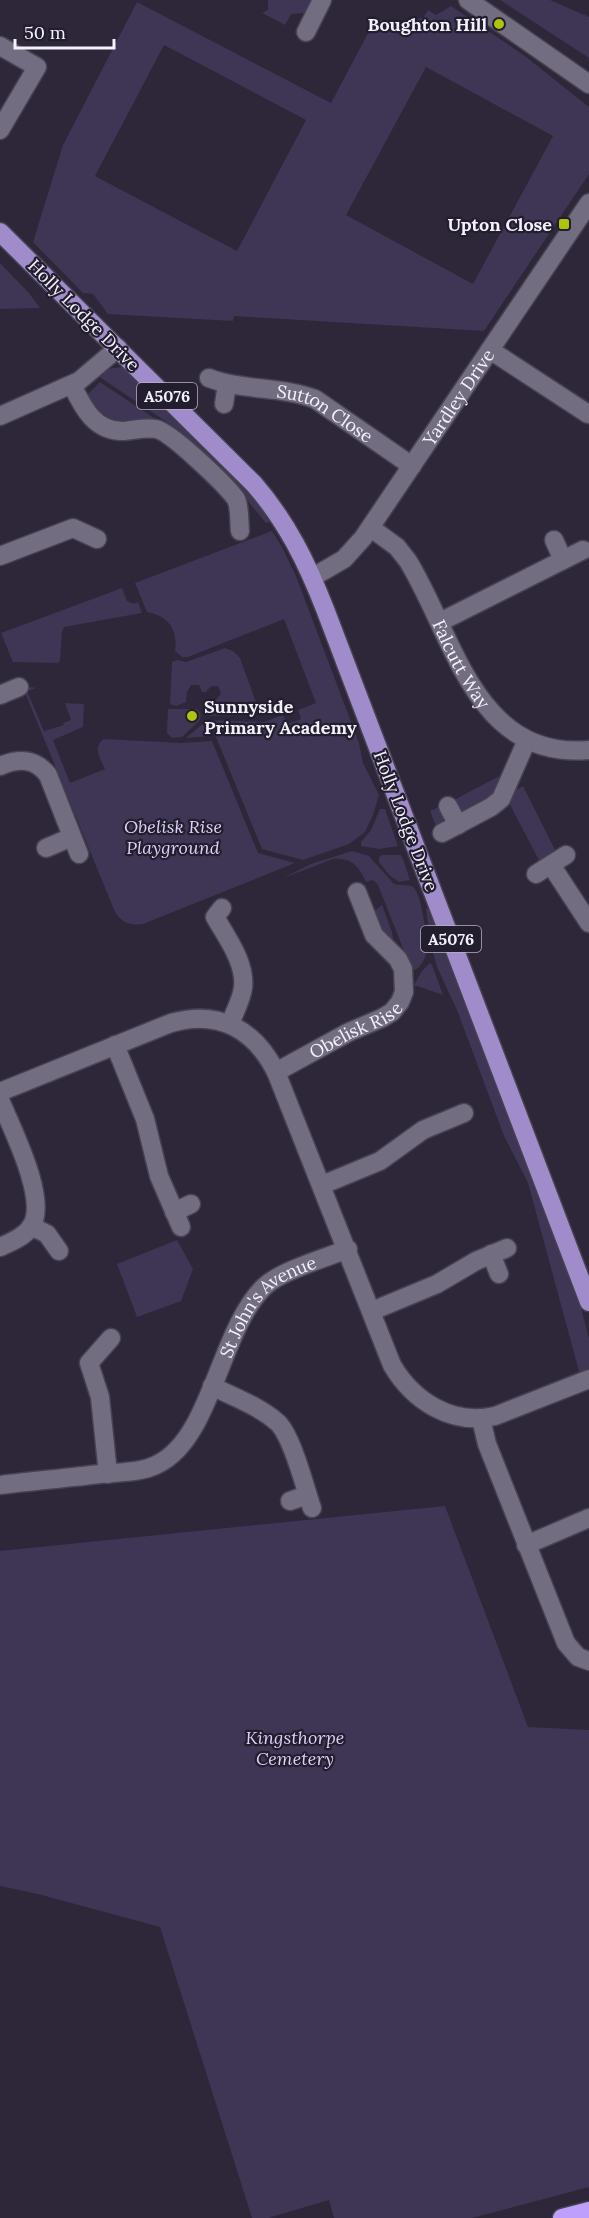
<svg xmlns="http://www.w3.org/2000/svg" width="589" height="2218" font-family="Lora,serif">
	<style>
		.green { fill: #3f3554; fill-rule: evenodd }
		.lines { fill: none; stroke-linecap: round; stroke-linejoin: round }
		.minor-casing { stroke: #464251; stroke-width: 21 }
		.major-casing { stroke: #464251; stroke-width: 21 }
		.highway-casing { stroke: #464251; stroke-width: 21 }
		.minor { stroke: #736d82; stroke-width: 18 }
		.major { stroke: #a08ccb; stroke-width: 18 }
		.highway { stroke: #bea0fc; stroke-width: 18 }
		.poi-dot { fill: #aec50a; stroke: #231e2f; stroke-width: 2 }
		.labels { text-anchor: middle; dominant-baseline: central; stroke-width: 4.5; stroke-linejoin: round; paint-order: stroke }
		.shield { fill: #231e2f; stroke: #b5b2bf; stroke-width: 1.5 }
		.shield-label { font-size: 16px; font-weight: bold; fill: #f4f1fd }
		.poi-label { font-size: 18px; font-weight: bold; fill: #f4f1fd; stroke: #231e2f; text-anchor: end }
		.street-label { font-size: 18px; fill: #f4f1fd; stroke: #231e2f }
		.park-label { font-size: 18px; font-style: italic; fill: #dbd0f6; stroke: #231e2f }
	</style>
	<rect width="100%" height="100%" fill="#2d2739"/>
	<g class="green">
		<path d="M268,0H311L305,13L291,14L285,25L262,13L268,10Z"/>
		<path d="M500,0H550L589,17V58Z"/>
		<path d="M137,2L331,103L375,20H384L398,28L410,20L423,18L428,10L436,15L451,6L525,56L589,107V174L484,331L234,316L233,321L108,314L93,294L83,293L33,242L63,145ZM164,45L306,120L237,251L95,176ZM426,67L553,136L473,284L346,215Z"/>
		<path d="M0,263L29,293L40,308L0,309Z"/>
		<path d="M122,367L128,370L242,482L273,521L266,523L237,488L177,429L101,378L100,375L107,369Z"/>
		<path d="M100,382L166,426L104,422L87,395Z"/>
		<path d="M272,531L282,547L296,576L359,743L363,763L379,795L373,815L365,832L349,844L303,860L262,849L209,720L264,722L283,715L287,724L301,719L298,710L316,703L284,619L188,657H182L175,651C178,629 168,616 147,612L135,583Z"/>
		<path d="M122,588L127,601L134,604L138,602L142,613L64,627L62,632L60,660L58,663L13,662L1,633Z"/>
		<path d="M225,648L233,651L240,658L258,708L255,715L209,716V700H216L221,693L218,686H211L206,692H202L199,685H191L187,692L186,702L176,706L170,704L172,662L177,660L186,662Z"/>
		<path d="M31,687L36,688L27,691L44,731L64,725L63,723L71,720L65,703L84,704L83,727L53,740L70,783L105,769C100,758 92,747 104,739L182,743L212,741L258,853L295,863L143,924C131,926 122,923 115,912L24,690Z"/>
		<path d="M168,709H197L201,714L200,720L182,737L172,738L167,733Z"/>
		<path d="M205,722L211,736L186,738Z"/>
		<path d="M507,772L495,797L465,812L458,810L452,801Z"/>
		<path d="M523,786L556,852L540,862L509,803L516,790Z"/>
		<path d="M441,806L445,819L437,829L430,811Z"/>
		<path d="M380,809H385L398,846L379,849L361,846V842L371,830Z"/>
		<path d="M352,851L369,856L394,884C400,886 408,884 413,887C422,894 428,941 426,953C425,960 421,965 417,969L413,970L408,961L378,885L373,880L366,882C359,866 351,857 333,859L283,878L311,864Z"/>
		<path d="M383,855H401V858L402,856L410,880L399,882L390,876L379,862V857Z"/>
		<path d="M382,905L392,932L394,947L380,935L372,913Z"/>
		<path d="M430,908L577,1293L589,1338V1368L580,1375L528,1183L504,1136L457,1010L437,967L431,945L426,909Z"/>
		<path d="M430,963L432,965L443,995L414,985L422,971Z"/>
		<path d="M177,1240L193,1269L181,1301L137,1317L117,1264Z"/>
		<path d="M445,1506L528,1727L589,1730V2187L472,2218H334L329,2200L268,2218H252L160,1927L38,1894L0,1886V1551Z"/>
	</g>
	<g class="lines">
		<g class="minor-casing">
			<g id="minor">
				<path d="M468,0L589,84"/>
				<path d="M306,32L322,0"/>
				<path d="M0,46L37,67L0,130"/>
				<path d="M490,350L588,414L589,413"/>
				<path id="s1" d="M209,378C243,391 281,386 315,399L412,466"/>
				<path d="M72,385C83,408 95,432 124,431C135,430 145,427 156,429C171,432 226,485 236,499C240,507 239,522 240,531"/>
				<path d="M224,404L227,384"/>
				<path d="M0,416L79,381L118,348"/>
				<path id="s2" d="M371,528L397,547L408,561C454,636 475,760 589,750"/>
				<path d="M554,540L563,560"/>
				<path d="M0,556L73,528L97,539"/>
				<path id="s3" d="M313,577L344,559L363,538L589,203"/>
				<path d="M440,622L583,550"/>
				<path d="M0,695L19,687"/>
				<path d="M0,766C19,758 35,758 48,775L79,854"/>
				<path d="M448,806L458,825"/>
				<path d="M442,833L491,807L501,799L527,740"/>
				<path d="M46,848L72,837"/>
				<path d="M551,865L589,923"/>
				<path d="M536,874L566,855"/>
				<path d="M222,908L215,917C227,938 246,963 243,988C241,1001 234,1013 230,1024"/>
				<path d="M115,1045L145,1119L159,1176L181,1227"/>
				<path id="s4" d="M276,1072L349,1032L382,1018L392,1012L400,1002L404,992L403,969L398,959L374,935L357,892"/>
				<path d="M0,1092L171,1023C219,1009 255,1030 276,1072L392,1365C413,1401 452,1426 495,1416L589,1379"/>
				<path d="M0,1100C11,1127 49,1200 31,1227C24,1237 11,1242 0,1247"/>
				<path d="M322,1185L380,1161L423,1130L464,1113"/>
				<path d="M174,1212L191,1204"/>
				<path d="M31,1226L47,1234L59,1251"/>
				<path d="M491,1254L499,1274"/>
				<path d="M372,1311L437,1284L476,1261L507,1248"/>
				<path d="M212,1386C233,1397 259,1406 277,1422C292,1435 305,1488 312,1508"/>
				<path d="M481,1419L487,1444L566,1643L578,1657L589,1661"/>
				<path d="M108,1474L100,1397L89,1363L111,1338"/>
				<path id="s5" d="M0,1485C33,1481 67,1478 100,1474C119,1472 141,1473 158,1464C212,1438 220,1328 265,1286C281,1271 325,1258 348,1249"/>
				<path d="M290,1501L307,1495"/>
				<path d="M526,1545L589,1518"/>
			</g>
		</g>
		<g class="major-casing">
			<path id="major" d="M0,232L254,484C287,522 307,563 325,609L589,1302"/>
		</g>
		<g class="highway-casing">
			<path id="highway" d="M562,2218L589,2211"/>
		</g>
		<use href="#minor" class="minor"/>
		<use href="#major" class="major"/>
		<use href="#highway" class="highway"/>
	</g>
	<g class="poi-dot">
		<circle cx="499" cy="24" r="6"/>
		<rect x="558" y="218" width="12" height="12" rx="3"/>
		<circle cx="192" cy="716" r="6"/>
	</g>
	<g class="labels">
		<g class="shield">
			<rect x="137" y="383" width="60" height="26" rx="4.5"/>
			<rect x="421" y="926" width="60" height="26" rx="4.5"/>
		</g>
		<g class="shield-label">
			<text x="167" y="396">A5076</text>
			<text x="451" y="939">A5076</text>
		</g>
		<g class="poi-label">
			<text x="487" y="24">Boughton Hill</text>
			<text x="552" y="224">Upton Close</text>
			<text x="204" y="706" text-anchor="start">Sunnyside<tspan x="204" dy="21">Primary Academy</tspan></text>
		</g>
		<g class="street-label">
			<text transform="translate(84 315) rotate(45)">Holly Lodge Drive</text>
			<text stroke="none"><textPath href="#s3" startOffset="234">Yardley Drive</textPath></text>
			<text stroke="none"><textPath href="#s1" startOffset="123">Sutton Close</textPath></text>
			<text stroke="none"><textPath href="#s2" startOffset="166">Falcutt Way</textPath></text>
			<text transform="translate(406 821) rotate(69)">Holly Lodge Drive</text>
			<text stroke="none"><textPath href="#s4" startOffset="90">Obelisk Rise</textPath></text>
			<text stroke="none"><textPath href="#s5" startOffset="358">St John's Avenue</textPath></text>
		</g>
		<g class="park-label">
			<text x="173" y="826">Obelisk Rise<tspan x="173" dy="21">Playground</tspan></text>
			<text x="295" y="1737">Kingsthorpe<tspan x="295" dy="21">Cemetery</tspan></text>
		</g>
	</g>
	<path d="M15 39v9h99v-9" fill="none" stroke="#f4f1fd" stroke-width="3"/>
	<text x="24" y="39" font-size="18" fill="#f4f1fd" stroke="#231e2f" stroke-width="4.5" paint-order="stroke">50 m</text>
</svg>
